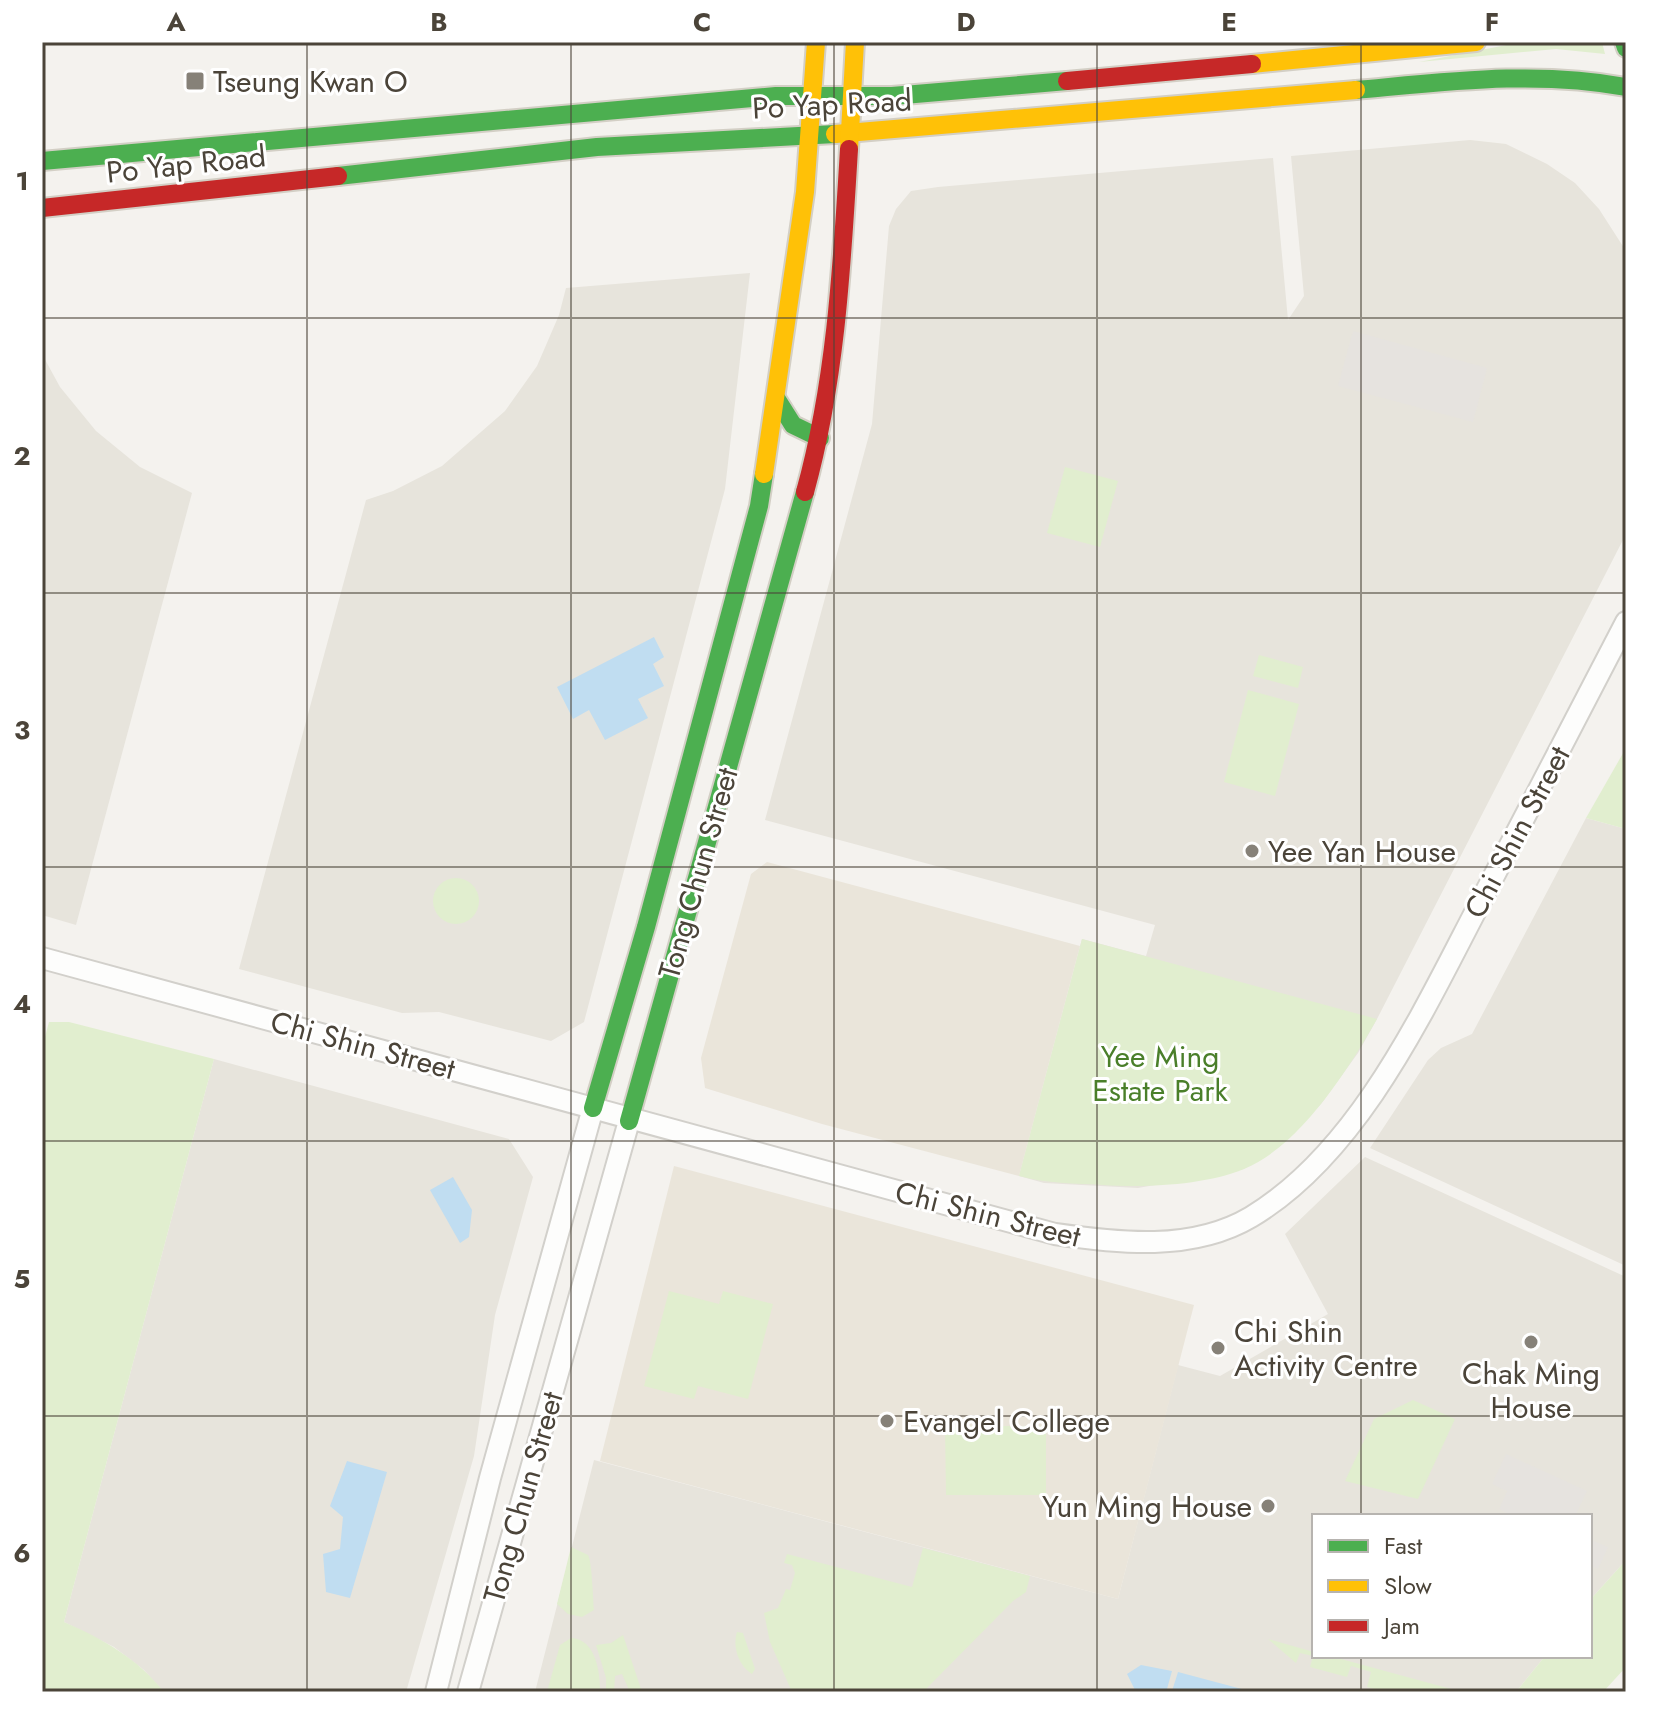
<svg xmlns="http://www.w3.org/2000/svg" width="1668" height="1734" font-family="Jost,sans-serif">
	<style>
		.residential { fill: #e7e4dc }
		.education { fill: #eae5da }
		.green { fill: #e1eecf }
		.parking { fill: #e6e3df }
		.water { fill: #c0ddf1 }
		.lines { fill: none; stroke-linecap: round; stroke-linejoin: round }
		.street-casing { stroke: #d2d0cb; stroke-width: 24 }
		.fast-casing { stroke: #d3cfc5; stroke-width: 22 }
		.slow-casing { stroke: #d3cfc5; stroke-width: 22 }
		.jam-casing { stroke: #d3cfc5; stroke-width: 22 }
		.street { stroke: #fdfdfc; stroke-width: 20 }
		.fast { stroke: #4caf50; stroke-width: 18 }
		.slow { stroke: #ffc107; stroke-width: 18 }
		.jam { stroke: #c62828; stroke-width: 18 }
		.grid { fill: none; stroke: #4b4439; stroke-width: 2; stroke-opacity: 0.55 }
		.poi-dot { fill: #868178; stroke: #fff; stroke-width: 3 }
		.labels { text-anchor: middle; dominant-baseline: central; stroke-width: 6; stroke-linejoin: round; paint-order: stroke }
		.poi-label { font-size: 30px; fill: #4b4439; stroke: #fff; text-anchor: start }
		.street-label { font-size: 30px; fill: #4b4439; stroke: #fff }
		.park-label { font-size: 30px; fill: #4a7f2a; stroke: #fff }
		.neatline { fill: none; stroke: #4b4439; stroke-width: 3 }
		.grid-label { font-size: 26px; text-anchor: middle; font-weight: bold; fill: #4b4439 }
	</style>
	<rect width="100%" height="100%" fill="#f4f2ee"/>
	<g class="residential">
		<path d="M1470,140L1506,144L1547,164L1575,183L1599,209L1626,251V534L1377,1019L1358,1053L1321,1104L1280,1146L1244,1169L1138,1188L1044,1183L1019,1176L1082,939L1146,956L1155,925L765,820L872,424L889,226L896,209L911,191L938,187L1273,158L1288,320L1304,296L1291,156Z"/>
		<path d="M750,273L725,489L584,1022L551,1041L439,1012L402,1013L239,969L366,500L393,491L442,466L505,411L537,366L559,315L566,288Z"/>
		<path d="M42,354L60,387L96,431L140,467L192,493L76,925L42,915Z"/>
		<path d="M1586,818L1626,829V1266L1370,1148L1428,1060L1441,1048L1472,1034Z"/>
		<path d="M214,1059L509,1139L533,1177L495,1315L474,1456L406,1692H164L144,1670L114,1647L64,1622Z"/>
		<path d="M1365,1157L1626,1277V1560L1590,1600V1516H1314V1656H1545L1516,1692H535L594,1460L1118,1599L1178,1365L1220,1376L1328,1314L1285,1234Z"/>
	</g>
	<g class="education">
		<path d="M767,862L1080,946L1019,1176L822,1124L705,1088L701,1058L751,874Z"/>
		<path d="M674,1166L1194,1305L1118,1599L600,1461Z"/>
	</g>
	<g class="green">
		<path d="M1522,42H1602L1605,54L1556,49L1419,62Z"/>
		<path d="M1065,467L1118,481L1100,547L1047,533Z"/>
		<path d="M1259,655L1303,667L1298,688L1253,676Z"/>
		<path d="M1248,690L1299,704L1275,796L1224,782Z"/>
		<path d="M1626,748V829L1586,818Z"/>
		<circle cx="456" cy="901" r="23"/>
		<path d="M1082,939L1377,1019C1348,1070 1300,1146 1244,1169C1206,1185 1145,1188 1104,1185C1075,1183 1047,1184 1019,1176Z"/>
		<path d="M49,1022H69L214,1059L64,1622C103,1639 137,1658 164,1692H42V1048Z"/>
		<path d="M669,1291L719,1304L723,1291L773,1304L748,1399L698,1386L694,1399L644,1386Z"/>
		<path d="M1413,1400L1455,1419L1418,1499L1345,1481L1374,1419Z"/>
		<path d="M945,1426H1046V1495H946Z"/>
		<path d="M571,1547L588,1555C592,1561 593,1599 594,1610L582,1617L568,1614L557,1604Z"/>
		<path d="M923,1548L1030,1576L1026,1592L1013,1601L923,1692H792L770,1642L764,1613L778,1608L786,1589L790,1590L795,1573L792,1565L784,1563L787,1554L912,1587Z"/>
		<path d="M1626,1560V1667L1603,1692H1516L1545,1656H1590V1600Z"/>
		<path d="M737,1632L743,1633L755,1669L752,1674C739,1666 732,1647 737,1632Z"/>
		<path d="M623,1635L642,1692H630L622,1674L615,1676L614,1692H606V1678L596,1645L611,1643Z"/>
		<path d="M571,1638C596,1639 600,1672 600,1692H547L560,1645Z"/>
		<path d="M1268,1639L1314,1652V1656H1330L1462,1692H1386L1367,1687L1371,1672L1351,1666L1347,1677L1310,1667L1313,1656L1300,1653L1296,1663Z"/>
	</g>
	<g class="parking">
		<path d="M1353,331L1487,368L1473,422L1338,386Z"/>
		<path d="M1506,1454L1587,1491L1575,1516H1505L1507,1513L1499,1509L1507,1491L1492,1484Z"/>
		<path d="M1590,1539L1608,1547L1598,1569L1590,1565Z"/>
	</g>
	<g class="water">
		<path d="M654,637L664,657L653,664L664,686L638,699L648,718L605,740L589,710L573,719L557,687Z"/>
		<path d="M453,1177L472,1210L469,1237L460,1243L430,1190Z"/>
		<path d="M347,1461L387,1472L350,1598L326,1592L323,1554L340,1549L343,1517L330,1506Z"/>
		<path d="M1141,1665L1172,1671L1167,1689L1172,1691L1178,1672L1253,1692H1136L1127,1674Z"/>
	</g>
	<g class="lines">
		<g class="street-casing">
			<g id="street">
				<path d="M42,958L1055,1234C1118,1243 1192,1252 1251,1217C1361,1151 1425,1007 1483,897C1531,805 1578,714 1626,622"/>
				<path d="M436,1692L490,1478L593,1108"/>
				<path d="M468,1692L629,1121"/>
			</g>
		</g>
		<g class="fast-casing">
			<g id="fast">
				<path d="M1624,42L1626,48"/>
				<path d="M1356,90C1445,82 1537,70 1626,87"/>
				<path d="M42,161L776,96H892L1067,81"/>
				<path d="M338,176L597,147L835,134"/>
				<path d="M776,398L793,425L820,438"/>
				<path d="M593,1108L646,927L759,506L764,474"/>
				<path d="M629,1121L805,492"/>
			</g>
		</g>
		<g class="slow-casing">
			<g id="slow">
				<path d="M1252,64L1476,42"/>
				<path d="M835,134L1356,90"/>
				<path d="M849,149L855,42"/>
				<path d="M764,474L805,192L816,42"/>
			</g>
		</g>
		<g class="jam-casing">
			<g id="jam">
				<path d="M1067,81L1252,64"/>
				<path d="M42,208L338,176"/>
				<path d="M805,492C836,380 842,265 849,149"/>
			</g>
		</g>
		<use href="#street" class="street"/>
		<use href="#fast" class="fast"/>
		<use href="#slow" class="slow"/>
		<use href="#jam" class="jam"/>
	</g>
	<path class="grid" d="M307,42V1692M571,42V1692M834,42V1692M1097,42V1692M1361,42V1516M42,318H1626M42,593H1626M42,867H1626M42,1141H1626M42,1416H1626M1361,1656V1692"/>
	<g class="poi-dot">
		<rect x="185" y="71" width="20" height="20" rx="4"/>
		<circle cx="1252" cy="851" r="8"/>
		<circle cx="1531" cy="1342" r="8"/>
		<circle cx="1218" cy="1348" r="8"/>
		<circle cx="887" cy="1421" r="8"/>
		<circle cx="1268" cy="1506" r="8"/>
	</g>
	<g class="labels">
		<g class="poi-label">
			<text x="213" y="81">Tseung Kwan O</text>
			<text x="1268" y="851">Yee Yan House</text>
			<text x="1234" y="1331">Chi Shin<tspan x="1234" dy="34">Activity Centre</tspan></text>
			<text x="1531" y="1373" text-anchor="middle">Chak Ming<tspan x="1531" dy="34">House</tspan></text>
			<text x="903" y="1421">Evangel College</text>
			<text x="1252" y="1506" text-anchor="end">Yun Ming House</text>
		</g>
		<g class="street-label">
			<text transform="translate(832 104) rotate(-3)">Po Yap Road</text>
			<text transform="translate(186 164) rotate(-6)">Po Yap Road</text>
			<text transform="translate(1517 832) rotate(-62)">Chi Shin Street</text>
			<text transform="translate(698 873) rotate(-74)">Tong Chun Street</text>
			<text transform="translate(363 1045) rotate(15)">Chi Shin Street</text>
			<text transform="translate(988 1214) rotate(14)">Chi Shin Street</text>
			<text transform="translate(523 1497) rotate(-74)">Tong Chun Street</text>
		</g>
		<g class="park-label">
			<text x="1160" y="1056">Yee Ming<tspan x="1160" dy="34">Estate Park</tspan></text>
		</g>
	</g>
	<rect width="1668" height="1734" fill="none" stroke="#ffffff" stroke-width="88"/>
	<rect x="1312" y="1514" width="280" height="144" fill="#ffffff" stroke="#b7b4b0" stroke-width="2"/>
	<rect x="1328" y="1540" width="40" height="12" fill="#4caf50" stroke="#b7b4b0" stroke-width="2"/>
	<text x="1384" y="1554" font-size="24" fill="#4b4439">Fast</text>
	<rect x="1328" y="1580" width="40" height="12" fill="#ffc107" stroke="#b7b4b0" stroke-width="2"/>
	<text x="1384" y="1594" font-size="24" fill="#4b4439">Slow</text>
	<rect x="1328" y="1620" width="40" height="12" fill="#c62828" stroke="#b7b4b0" stroke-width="2"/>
	<text x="1384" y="1634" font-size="24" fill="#4b4439">Jam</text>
	<rect x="44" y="44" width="1580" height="1646" class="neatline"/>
	<g class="grid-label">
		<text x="176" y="31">A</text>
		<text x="439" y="31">B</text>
		<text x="702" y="31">C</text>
		<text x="966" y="31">D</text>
		<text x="1229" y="31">E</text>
		<text x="1492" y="31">F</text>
		<text x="22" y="190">1</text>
		<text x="22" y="465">2</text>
		<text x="22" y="739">3</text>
		<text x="22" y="1013">4</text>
		<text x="22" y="1288">5</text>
		<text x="22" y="1562">6</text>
	</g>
</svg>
